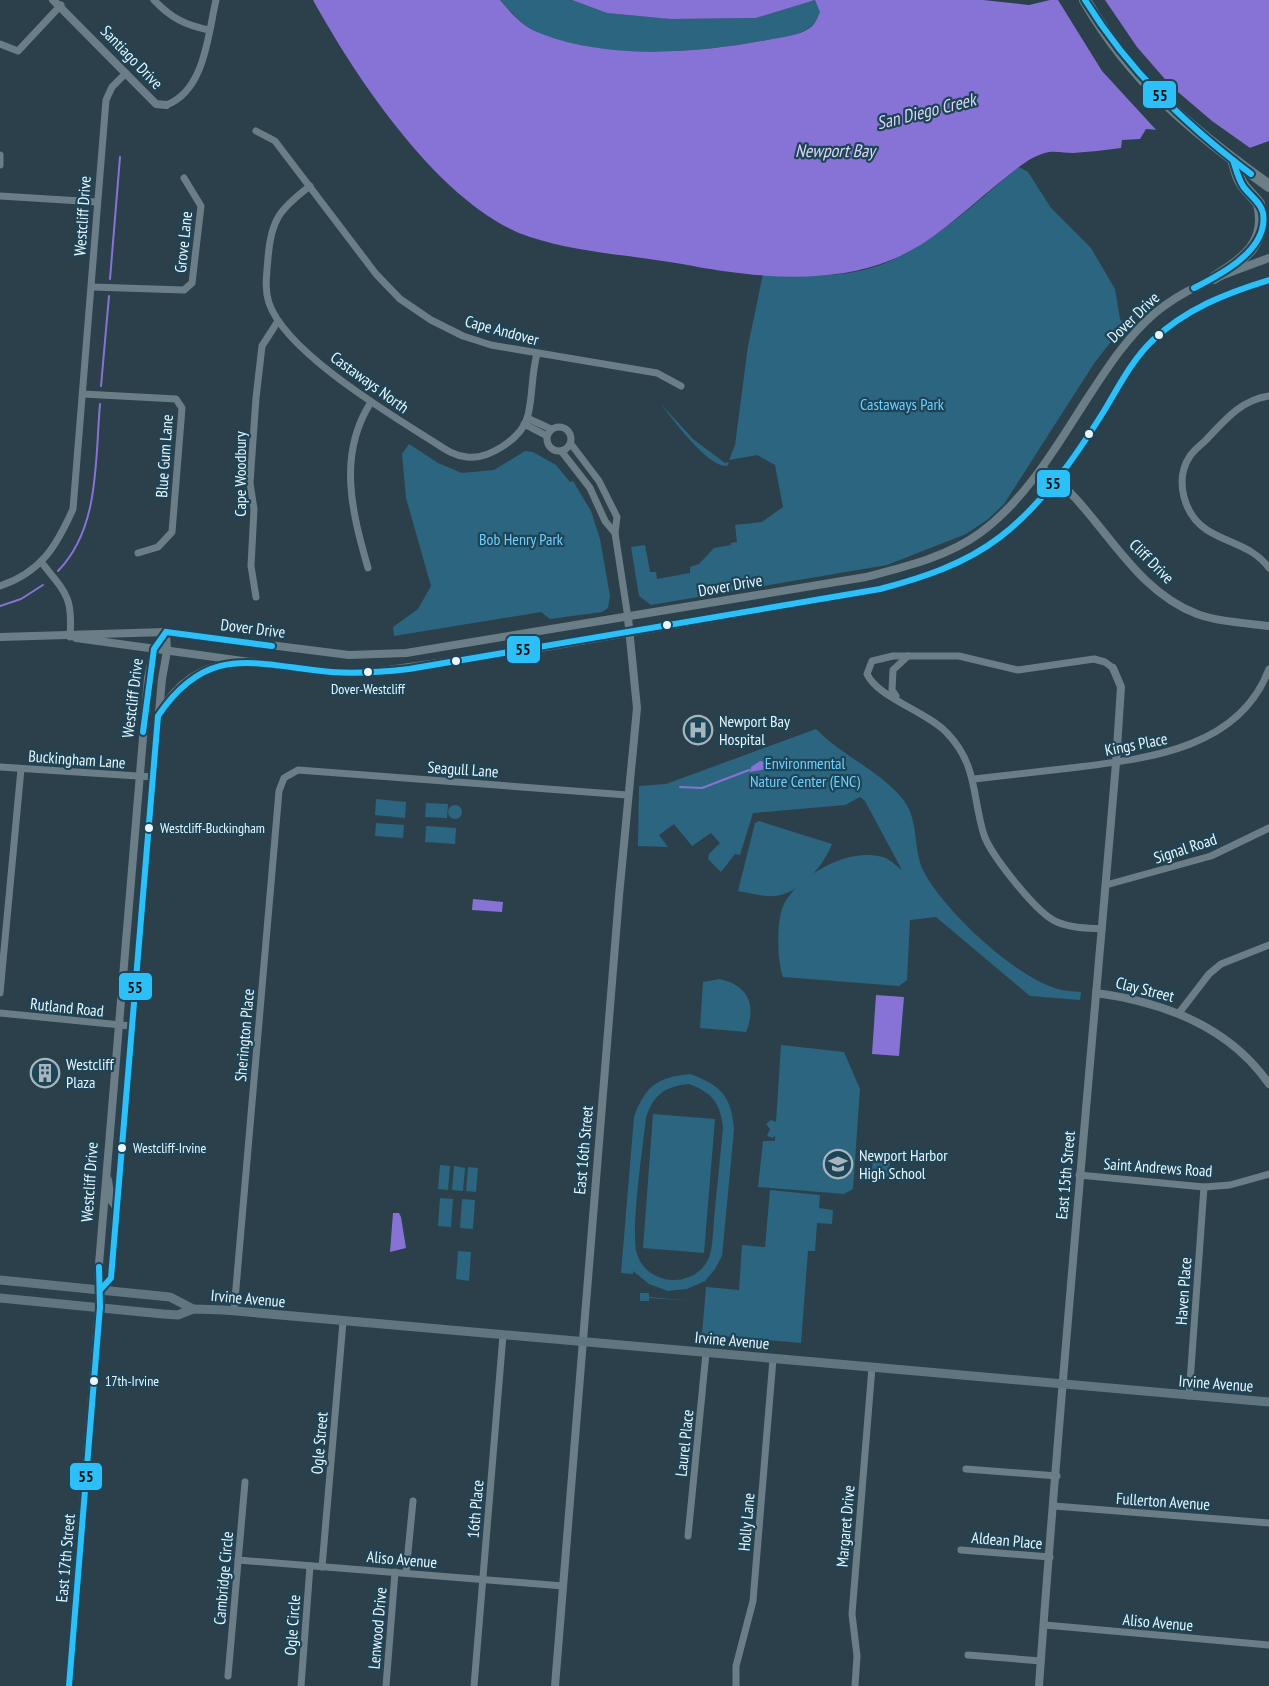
<svg xmlns="http://www.w3.org/2000/svg" width="1269" height="1686" font-family="'PT Sans Narrow',sans-serif">
	<style>
		.green { fill: #2c6580; fill-rule: evenodd }
		.water { fill: #8773d5 }
		.pier { fill: #2b404a }
		.lines { fill: none; stroke-linecap: round; stroke-linejoin: round }
		.stream { stroke: #8773d5; stroke-width: 2 }
		.minor { stroke: #6b7e87; stroke-width: 7 }
		.tertiary { stroke: #6b7e87; stroke-width: 8 }
		.secondary { stroke: #5f7681; stroke-width: 9 }
		.trunk { stroke: #6c7e86; stroke-width: 12 }
		.bus-1-casing { stroke: #1e4457; stroke-width: 10 }
		.bus-1 { stroke: #2dbff7; stroke-width: 6 }
		.bus-dot { fill: #eaf6fd; stroke: #1e4457; stroke-width: 2 }
		.labels { text-anchor: middle; dominant-baseline: central; stroke-width: 4.5; stroke-linejoin: round; paint-order: stroke }
		.bus-label { font-size: 14px; fill: #eaf6fd; stroke: #1e4457; text-anchor: start }
		.street-label { font-size: 16px; fill: #eaf6fd; stroke: #1e4457 }
		.park-label { font-size: 16px; fill: #6fcffe; stroke: #1e4457 }
		.poi-label { font-size: 16px; fill: #eaf6fd; stroke: #1e4457; text-anchor: start }
		.water-label { font-size: 18px; font-style: italic; fill: #d9d6f1; stroke: #1e4457 }
		.line-badge { stroke: #1e4457; stroke-width: 2 }
		.pale-badge-label { font-size: 16px; text-anchor: middle; font-weight: bold; fill: #111 }
	</style>
	<rect width="100%" height="100%" fill="#2b404a"/>
	<g class="green">
		<path d="M500,0H572L607,13L670,19L756,18L815,0L821,12C818,17 815,24 810,27C799,36 780,38 766,40C707,52 593,61 538,33C522,25 512,13 500,0Z"/>
		<path d="M1019,167L1028,172L1051,208L1091,248L1115,289L1120,319L1125,324L1095,362L1004,504L987,520L966,534L887,565L651,605L639,596L631,547L645,545L650,572H656L657,579L690,573V567L699,564L714,548L731,545V543L737,542L735,525L762,522L783,507L775,465L757,455L729,460L735,445L748,346L763,274C795,275 827,278 859,271C921,258 971,205 1019,167Z"/>
		<path d="M660,403L693,439L725,463L729,462L727,466C707,467 673,419 660,403Z"/>
		<path d="M409,444L438,463L462,473L494,470L525,451L533,452L556,465L570,482L573,481L591,511L600,539L610,596L608,608L602,612L550,619L541,612L394,636L393,627L418,609L431,586L406,498L402,454Z"/>
		<path d="M816,729C841,755 877,769 901,797C920,818 912,846 923,870C941,908 1017,979 1058,989C1065,991 1073,991 1081,992L1080,1000L1030,996L936,917L910,920L907,980L899,986L783,977C777,961 776,920 784,904C800,874 849,847 883,857C890,859 896,866 902,870L865,801L860,797L845,805L753,813L740,855L735,854L721,872L708,859L709,854L720,843L711,833L692,846L674,824L659,835L668,847L638,846L639,786L666,784Z"/>
		<path d="M376,799L406,802L405,818L375,815Z"/>
		<path d="M426,803L448,804L447,818L425,817Z"/>
		<circle cx="455" cy="812" r="7"/>
		<path d="M759,821L832,844C824,865 801,893 775,896C764,897 750,893 738,891L755,823Z"/>
		<path d="M376,823L404,825L403,838L375,836Z"/>
		<path d="M426,826L456,828L455,844L425,842Z"/>
		<path d="M719,979C748,985 757,1005 746,1032L700,1028L703,982Z"/>
		<path d="M781,1045L844,1052L860,1089L853,1189L844,1194L758,1187L763,1141H775V1135L773,1138L767,1136L770,1129L766,1124L771,1120L776,1122Z"/>
		<path d="M690,1074C721,1085 732,1097 734,1130L722,1256L715,1269L705,1281L687,1289L668,1291L649,1284L633,1271V1274L621,1273L634,1117C645,1086 658,1077 690,1074ZM689,1084C712,1092 721,1104 723,1128C720,1158 717,1189 714,1219C713,1230 713,1244 710,1255C698,1289 648,1288 637,1254C630,1232 643,1146 646,1118C653,1095 665,1086 689,1084Z"/>
		<path d="M653,1114L715,1119L704,1253L643,1248Z"/>
		<path d="M873,1160L890,1161L889,1178L871,1176Z"/>
		<path d="M440,1165L450,1166L448,1190L438,1189Z"/>
		<path d="M454,1166L465,1168L463,1191L452,1190Z"/>
		<path d="M468,1167L478,1168L476,1192L466,1191Z"/>
		<path d="M770,1190L820,1195L819,1208L833,1210L832,1224L817,1223L815,1251H808L801,1343L702,1334L706,1287L739,1290L742,1245L765,1247Z"/>
		<path d="M440,1198L453,1199L451,1227L438,1226Z"/>
		<path d="M462,1199L475,1200L473,1229L460,1228Z"/>
		<path d="M458,1251L471,1252L469,1281L456,1279Z"/>
		<path d="M640,1293H649V1297L692,1301L649,1298V1301H640Z"/>
	</g>
	<g class="water">
		<path d="M313,0H500C512,14 524,28 542,34C608,60 699,53 767,40C781,37 800,36 811,27C815,24 818,17 820,12L815,0L756,18L670,19L607,13L572,0H983L1029,5L1050,0H1269V141L1244,150L1225,135L1146,129L1140,139L1122,140L1121,148C1105,150 1089,152 1073,153C1066,153 1057,151 1049,152C1031,155 1014,171 1000,182C966,209 932,244 891,260C827,286 749,277 682,264C632,255 579,253 530,237C442,208 356,78 313,0Z"/>
		<path d="M760,761L766,762L767,769L750,772L751,767Z"/>
		<path d="M473,899L503,902L502,912L472,910Z"/>
		<path d="M876,995L904,997L899,1056L872,1054Z"/>
		<path d="M393,1213H399L401,1217L406,1248L390,1252Z"/>
	</g>
	<path class="pier" d="M1058,0H1105L1137,47L1171,86L1212,121L1253,150L1243,153L1224,138L1159,133L1102,71Z"/>
	<g class="lines">
		<g class="stream">
			<path d="M110,279L120,157"/>
			<path d="M101,386L109,296"/>
			<path d="M58,571C100,528 95,460 100,404"/>
			<path d="M0,606L21,599L43,585"/>
			<path d="M768,764L771,763"/>
			<path d="M680,787L702,788L749,770"/>
		</g>
		<g class="minor">
			<path d="M154,0C171,18 185,25 209,30"/>
			<path d="M0,44L18,51L61,5"/>
			<path d="M166,105C205,91 208,34 216,0"/>
			<path d="M256,131L275,141L376,274L400,299L431,320L463,336L491,345L657,373L681,386"/>
			<path d="M0,155V165"/>
			<path d="M310,186C280,209 271,219 268,258C267,273 264,288 269,303C286,353 393,416 437,444C446,450 455,456 467,457C488,460 520,439 527,419C533,399 531,375 537,354"/>
			<path d="M0,196L97,202"/>
			<path d="M92,287L184,290L192,283L201,206L184,178"/>
			<path d="M83,394L176,399L182,408L172,532L158,547L138,553"/>
			<path d="M1269,396C1241,400 1225,420 1206,440C1201,445 1194,450 1190,456C1174,480 1184,515 1207,530C1229,544 1253,546 1269,568"/>
			<path d="M527,418L551,429"/>
			<path d="M524,424L547,436"/>
			<circle cx="559" cy="439" r="12"/>
			<path d="M571,444L599,481L617,517L615,533L628,618"/>
			<path d="M562,452L590,488L605,521L615,533"/>
			<path d="M42,563C66,593 73,597 70,637"/>
			<path d="M368,568C352,512 337,455 371,402"/>
			<path d="M0,586C41,572 56,547 73,509L106,100L112,87L126,73"/>
			<path d="M256,597L251,566L254,509L250,483L256,398L262,346L278,321"/>
			<path d="M896,696L892,690L893,670L908,656"/>
			<path d="M0,767L153,777"/>
			<path d="M974,779C1009,775 1044,771 1079,767C1152,758 1240,747 1269,669"/>
			<path d="M1106,885L1211,856L1269,828"/>
			<path d="M1102,929C1087,928 1071,928 1057,922C1037,914 991,855 984,835C972,797 978,765 947,733C928,712 878,698 867,674L872,661L893,656H959L1018,670L1094,659L1105,662L1113,668"/>
			<path d="M0,993L21,769"/>
			<path d="M0,1013L131,1026"/>
			<path d="M1179,1013L1209,974L1221,964L1269,945"/>
			<path d="M1079,1175L1204,1187L1230,1185L1269,1174"/>
			<path d="M234,1311L279,791L284,778L298,770L627,795"/>
			<path d="M1189,1396L1204,1187"/>
			<path d="M966,1469L1057,1476"/>
			<path d="M1054,1506L1269,1523"/>
			<path d="M688,1536L706,1353"/>
			<path d="M961,1550L1050,1557"/>
			<path d="M238,1560L563,1586"/>
			<path d="M322,1567L343,1322"/>
			<path d="M406,1573L413,1501"/>
			<path d="M1045,1625L1269,1645"/>
			<path d="M968,1655L1041,1661"/>
			<path d="M228,1676L245,1482"/>
			<path d="M301,1686L310,1566"/>
			<path d="M386,1686L395,1572"/>
			<path d="M474,1686L503,1335"/>
			<path d="M736,1686V1666L753,1601L773,1359"/>
			<path d="M855,1686L857,1656L852,1614L872,1367"/>
		</g>
		<g class="tertiary">
			<path d="M53,0L156,104L166,105"/>
			<path d="M1042,468C1100,509 1128,588 1197,614C1220,622 1245,623 1269,626"/>
			<path d="M0,637L166,632L349,655L406,653L866,577C904,567 947,557 980,533C1025,500 1055,449 1085,402C1106,370 1125,339 1155,313C1188,285 1229,273 1269,258"/>
			<path d="M76,638L323,672H374L523,651L880,589C922,578 965,564 1000,537C1043,504 1075,455 1104,411C1119,386 1132,360 1153,340C1186,308 1226,292 1269,280"/>
			<path d="M160,713C176,684 202,665 235,663"/>
			<path d="M1096,993C1163,1002 1229,1026 1269,1084"/>
			<path d="M108,1180L111,1200L116,1207"/>
			<path d="M101,1289L98,1276L148,678L154,649L166,632"/>
			<path d="M101,1289L111,1278L149,827L162,679L167,651L166,632"/>
			<path d="M555,1686L619,896L637,708L628,618"/>
			<path d="M1039,1686C1061,1378 1090,1070 1116,763L1121,687L1113,668"/>
		</g>
		<g class="secondary">
			<path d="M0,1280L170,1297L193,1309"/>
			<path d="M0,1298L163,1314L178,1315L193,1309L224,1310L1269,1402"/>
			<path d="M69,1686L101,1289"/>
		</g>
		<g class="trunk">
			<path d="M1085,0C1133,83 1193,131 1269,186"/>
			<path d="M1214,278C1242,260 1269,244 1259,204C1254,196 1245,190 1241,182C1237,176 1236,167 1233,160"/>
		</g>
		<g class="bus-1-casing">
			<g id="bus-1">
				<path d="M1085,0C1129,71 1185,124 1251,174"/>
				<path d="M1194,288C1220,275 1269,250 1263,213C1261,202 1249,195 1243,186C1238,178 1236,169 1233,160"/>
				<path d="M166,632L272,646"/>
				<path d="M143,732L154,649L166,632"/>
				<path d="M101,1289L111,1278L158,716C208,642 254,665 331,672C357,674 383,672 409,669L880,589C922,578 965,564 1000,537C1043,504 1076,456 1104,411C1119,386 1132,360 1153,340C1186,309 1226,293 1269,280"/>
				<path d="M69,1686L100,1307L99,1267"/>
			</g>
		</g>
		<use href="#bus-1" class="bus-1"/>
	</g>
	<defs>
		<g id="hospital-ring" transform="scale(1.5)"><circle r="9.5" fill="#1e4457" stroke="#a7b6be" stroke-width="1.5"/><path d="M-5-5h3v3.5h4V-5h3V5h-3V1.5h-4V5h-3Z" fill="#a7b6be"/></g>
		<g id="building-ring" transform="scale(1.5)"><circle r="9.5" fill="#1e4457" stroke="#a7b6be" stroke-width="1.5"/><path d="M-4-6H4V6H1V3H-1V6H-4ZM-2.5-4.3h1.7v1.8h-1.7ZM.8-4.3h1.7v1.8H.8ZM-2.5-1h1.7V.8h-1.7ZM.8-1h1.7V.8H.8Z" fill="#a7b6be"/></g>
		<g id="school-ring" transform="scale(1.5)"><circle r="9.5" fill="#1e4457" stroke="#a7b6be" stroke-width="1.5"/><path d="M0-5L7-2L0 1L-7-2ZM-4 1L0 2.5L4 1V4Q0 6-4 4Z" fill="#a7b6be"/></g>
	</defs>
	<g fill-rule="evenodd">
		<use href="#hospital-ring" x="698" y="730"/>
		<use href="#building-ring" x="45" y="1073"/>
		<use href="#school-ring" x="838" y="1164"/>
	</g>
	<g class="bus-dot">
		<circle cx="1159" cy="335" r="5"/>
		<circle cx="1089" cy="434" r="5"/>
		<circle cx="667" cy="625" r="5"/>
		<circle cx="456" cy="661" r="5"/>
		<circle cx="368" cy="672" r="5"/>
		<circle cx="149" cy="828" r="5"/>
		<circle cx="122" cy="1148" r="5"/>
		<circle cx="94" cy="1381" r="5"/>
	</g>
	<g class="labels">
		<g class="bus-label">
			<text x="368" y="689" text-anchor="middle">Dover-Westcliff</text>
			<text x="160" y="828">Westcliff-Buckingham</text>
			<text x="133" y="1148">Westcliff-Irvine</text>
			<text x="105" y="1381">17th-Irvine</text>
		</g>
		<g class="street-label">
			<text transform="translate(132 57) rotate(46)">Santiago Drive</text>
			<text transform="translate(82 216) rotate(-86)">Westcliff Drive</text>
			<text transform="translate(183 242) rotate(-84)">Grove Lane</text>
			<text transform="translate(1133 317) rotate(-44)">Dover Drive</text>
			<text transform="translate(502 330) rotate(15)">Cape Andover</text>
			<text transform="translate(370 382) rotate(36)">Castaways North</text>
			<text transform="translate(164 456) rotate(-86)">Blue Gum Lane</text>
			<text transform="translate(240 474) rotate(-90)">Cape Woodbury</text>
			<text transform="translate(1152 561) rotate(45)">Cliff Drive</text>
			<text transform="translate(730 585) rotate(-10)">Dover Drive</text>
			<text transform="translate(253 628) rotate(7)">Dover Drive</text>
			<text transform="translate(132 698) rotate(-83)">Westcliff Drive</text>
			<text transform="translate(1136 744) rotate(-11)">Kings Place</text>
			<text transform="translate(77 759) rotate(4)">Buckingham Lane</text>
			<text transform="translate(463 769) rotate(4)">Seagull Lane</text>
			<text transform="translate(1185 848) rotate(-18)">Signal Road</text>
			<text transform="translate(1145 989) rotate(14)">Clay Street</text>
			<text transform="translate(67 1007) rotate(6)">Rutland Road</text>
			<text transform="translate(244 1035) rotate(-85)">Sherington Place</text>
			<text transform="translate(583 1150) rotate(-85)">East 16th Street</text>
			<text transform="translate(1158 1167) rotate(4)">Saint Andrews Road</text>
			<text transform="translate(1065 1175) rotate(-85)">East 15th Street</text>
			<text transform="translate(89 1182) rotate(-86)">Westcliff Drive</text>
			<text transform="translate(1183 1291) rotate(-86)">Haven Place</text>
			<text transform="translate(248 1298) rotate(5)">Irvine Avenue</text>
			<text transform="translate(732 1340) rotate(5)">Irvine Avenue</text>
			<text transform="translate(1216 1383) rotate(4)">Irvine Avenue</text>
			<text transform="translate(319 1443) rotate(-85)">Ogle Street</text>
			<text transform="translate(684 1443) rotate(-84)">Laurel Place</text>
			<text transform="translate(1163 1501) rotate(4)">Fullerton Avenue</text>
			<text transform="translate(475 1509) rotate(-85)">16th Place</text>
			<text transform="translate(746 1522) rotate(-85)">Holly Lane</text>
			<text transform="translate(845 1526) rotate(-85)">Margaret Drive</text>
			<text transform="translate(1007 1540) rotate(5)">Aldean Place</text>
			<text transform="translate(65 1558) rotate(-85)">East 17th Street</text>
			<text transform="translate(402 1559) rotate(5)">Aliso Avenue</text>
			<text transform="translate(223 1578) rotate(-85)">Cambridge Circle</text>
			<text transform="translate(1158 1622) rotate(5)">Aliso Avenue</text>
			<text transform="translate(292 1625) rotate(-86)">Ogle Circle</text>
			<text transform="translate(377 1628) rotate(-85)">Lenwood Drive</text>
		</g>
		<g class="park-label">
			<text x="902" y="404">Castaways Park</text>
			<text x="521" y="539">Bob Henry Park</text>
			<text x="805" y="763">Environmental<tspan x="805" dy="18">Nature Center (ENC)</tspan></text>
		</g>
		<g class="poi-label">
			<text x="719" y="721">Newport Bay<tspan x="719" dy="18">Hospital</tspan></text>
			<text x="66" y="1064">Westcliff<tspan x="66" dy="18">Plaza</tspan></text>
			<text x="859" y="1155">Newport Harbor<tspan x="859" dy="18">High School</tspan></text>
		</g>
		<g class="water-label">
			<text transform="translate(926 111) rotate(-14)">San Diego Creek</text>
			<text x="835" y="150">Newport Bay</text>
		</g>
	</g>
	<g class="line-badge">
		<rect x="1142" y="80" width="35" height="29" rx="6" fill="#2dbff7"/>
		<rect x="1036" y="469" width="35" height="29" rx="6" fill="#2dbff7"/>
		<rect x="506" y="635" width="35" height="29" rx="6" fill="#2dbff7"/>
		<rect x="118" y="972" width="35" height="29" rx="6" fill="#2dbff7"/>
		<rect x="69" y="1462" width="34" height="29" rx="6" fill="#2dbff7"/>
	</g>
	<g class="pale-badge-label">
		<text x="1160" y="101">55</text>
		<text x="1053" y="489">55</text>
		<text x="523" y="655">55</text>
		<text x="135" y="993">55</text>
		<text x="86" y="1482">55</text>
	</g>
</svg>
